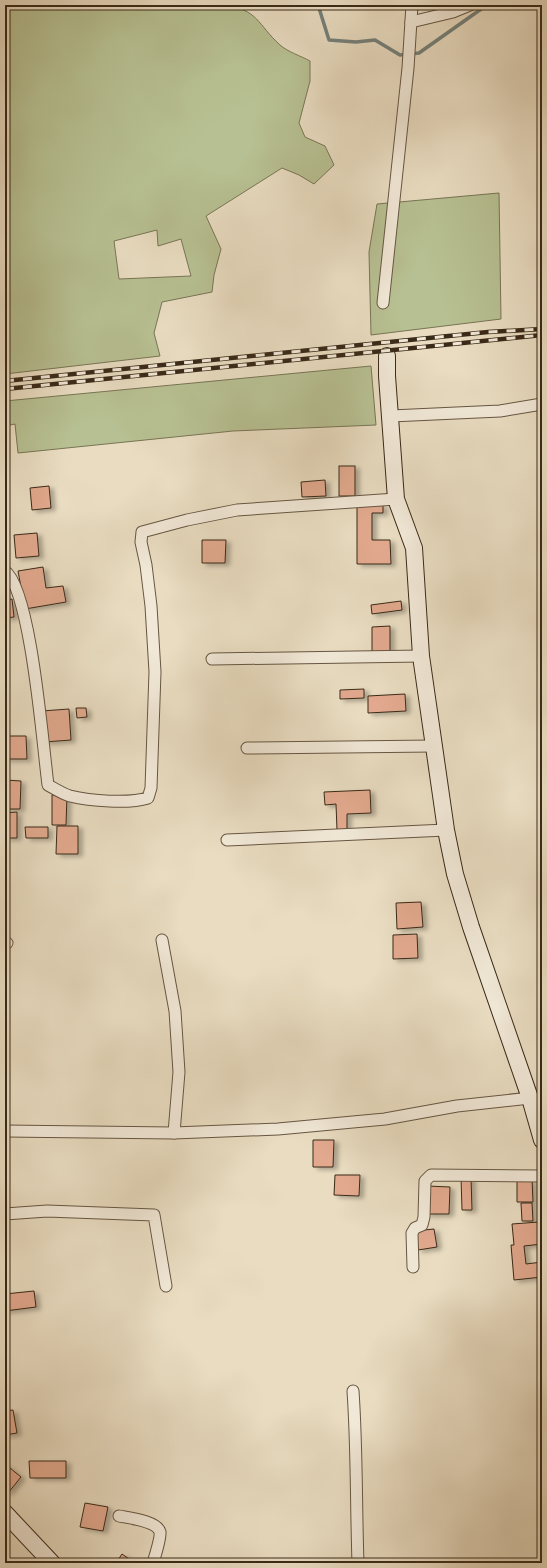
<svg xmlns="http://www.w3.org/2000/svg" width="547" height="1568" font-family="'Libre Bodoni',serif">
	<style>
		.green { fill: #b7c092; stroke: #787555; fill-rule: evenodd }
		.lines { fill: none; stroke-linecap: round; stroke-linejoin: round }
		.stream { stroke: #74807a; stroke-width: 3.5 }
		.building { fill: #e2a98e; stroke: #3a2a18; filter: url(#shadow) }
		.street-casing { stroke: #665642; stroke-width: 13 }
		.secondary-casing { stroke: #3a2a18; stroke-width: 18 }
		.street { stroke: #f1e8d7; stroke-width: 11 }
		.secondary { stroke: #f1e8d7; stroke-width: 16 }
		.rail-casing { stroke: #3a2a18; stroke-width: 4.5 }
		.rail { stroke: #f1e8d7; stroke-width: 3; stroke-dasharray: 9; stroke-linecap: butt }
	</style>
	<defs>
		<filter id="shadow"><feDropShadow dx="4.5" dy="2.5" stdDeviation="2" flood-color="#0004"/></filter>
	</defs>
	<rect width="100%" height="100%" fill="#e9dcc1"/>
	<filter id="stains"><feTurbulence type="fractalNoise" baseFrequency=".005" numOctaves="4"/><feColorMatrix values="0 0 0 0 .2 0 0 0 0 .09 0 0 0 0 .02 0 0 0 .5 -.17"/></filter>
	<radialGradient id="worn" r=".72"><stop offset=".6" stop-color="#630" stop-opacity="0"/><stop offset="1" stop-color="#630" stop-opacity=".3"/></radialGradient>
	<g class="green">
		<path d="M5,5H224C259,10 257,24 280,45C288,52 301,56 310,61V81L299,123L305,137L325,146L334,165L314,184L299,175L282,168L206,216L221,249L214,275L212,292L162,302L154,333L160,356L5,374ZM157,230L158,246L181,239L191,276L119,279L114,241Z"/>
		<path d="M499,193L501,319L371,335L369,252L377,204Z"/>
		<path d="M371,366L376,425L233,431L18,453L15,424L5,426V401Z"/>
	</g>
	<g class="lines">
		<path class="stream" d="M309,5L319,8L329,40L356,42L375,40L400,55L419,53L484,7L493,5"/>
	</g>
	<g class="building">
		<rect x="339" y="466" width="16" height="30"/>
		<path d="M325,480L326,496L302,497L301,482Z"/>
		<path d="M49,486L51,508L32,510L30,488Z"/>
		<path d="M357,505H383V513H372V540H390L391,564H357Z"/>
		<path d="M37,533L39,556L16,558L14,535Z"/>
		<path d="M202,540H226L225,563H202Z"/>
		<path d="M43,567L46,588L63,586L66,602L25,609L18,571Z"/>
		<path d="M12,599L14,617L5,618V600Z"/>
		<path d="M401,601L402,610L372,614L371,605Z"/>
		<path d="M390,626V652H372V627Z"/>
		<path d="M364,689V698L340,699V690Z"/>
		<path d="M405,694L406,711L368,713V696Z"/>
		<path d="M76,708H86L87,717L77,718Z"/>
		<path d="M69,709L71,740L44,742L42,711Z"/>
		<path d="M5,736H26L27,759H5Z"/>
		<path d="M5,780L21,781L20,809H5Z"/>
		<path d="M370,790L371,813L347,814V830H337L336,804L325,805L324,792Z"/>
		<path d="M52,795H67L66,825H52Z"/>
		<path d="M17,812V838H5V813Z"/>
		<path d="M57,826H78V854H56Z"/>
		<path d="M25,827H48V838H26Z"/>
		<path d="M421,902L423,927L397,929L396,903Z"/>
		<path d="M417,934L418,958L393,959V935Z"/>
		<path d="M313,1140H334L333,1167H313Z"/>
		<path d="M335,1175H360L359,1196L334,1195Z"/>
		<path d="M461,1177H471L472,1210H462Z"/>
		<path d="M532,1179L533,1202H517V1180Z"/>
		<path d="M427,1186L450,1187L449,1214H426Z"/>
		<path d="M521,1203H532L533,1221H522Z"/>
		<path d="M539,1222L542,1244L524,1246L526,1264L542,1262V1277L514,1280L511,1245H514L512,1224Z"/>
		<path d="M434,1229L437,1247L418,1250L415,1231Z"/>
		<path d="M34,1291L36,1307L5,1311V1294Z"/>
		<path d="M13,1410L17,1433L5,1435V1411Z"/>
		<path d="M29,1461H66V1478H30Z"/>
		<path d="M5,1464L21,1477L8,1493L5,1490Z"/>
		<path d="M85,1503L108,1507L103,1531L80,1527Z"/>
		<path d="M122,1554L135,1563H116Z"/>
	</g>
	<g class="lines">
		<g class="street-casing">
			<g id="street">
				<path d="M411,22L453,12L470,5"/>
				<path d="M383,303L408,68L412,5"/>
				<path d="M391,416L500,411L542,404"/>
				<path d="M5,571C31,589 43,748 48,785C55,789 63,794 70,796C90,801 129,804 148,798L151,788L155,672L151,606L146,565L141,542L142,532L187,520L237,510L396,499"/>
				<path d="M212,659L421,656"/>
				<path d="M247,748L433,746"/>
				<path d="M227,840L446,830"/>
				<path d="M162,940L175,1011L179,1072L174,1133"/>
				<path d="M5,943H7"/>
				<path d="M5,1131L174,1133L278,1129L385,1119L457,1106L530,1098"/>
				<path d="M5,1214L47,1211L154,1215L166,1286"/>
				<path d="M413,1267L412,1233L415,1228L422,1225L424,1217L425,1181L431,1175L542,1176"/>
				<path d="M353,1391C357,1448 356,1506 358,1563"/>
				<path d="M119,1516C129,1518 157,1521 160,1532C161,1538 155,1556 153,1563"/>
			</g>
		</g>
		<g class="secondary-casing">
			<g id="secondary">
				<path d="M387,356V376L396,499L414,548L421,656L446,830L455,874L471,927L530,1098L542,1140"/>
				<path d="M5,1513L52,1563"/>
			</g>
		</g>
		<use href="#street" class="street"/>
		<use href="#secondary" class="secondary"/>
		<g class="rail-casing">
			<g id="rail">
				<path d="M5,381L488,332L542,329"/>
				<path d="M5,389L542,335"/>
			</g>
		</g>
		<use href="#rail" class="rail"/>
	</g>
	<rect width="547" height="1568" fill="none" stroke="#e9dcc1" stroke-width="20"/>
	<rect x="6" y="6" width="535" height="1556" fill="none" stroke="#3a2a18" stroke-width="2"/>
	<rect x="10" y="10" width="527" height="1548" fill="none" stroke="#3a2a18"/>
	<rect width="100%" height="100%" filter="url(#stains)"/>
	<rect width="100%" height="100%" fill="url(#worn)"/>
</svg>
